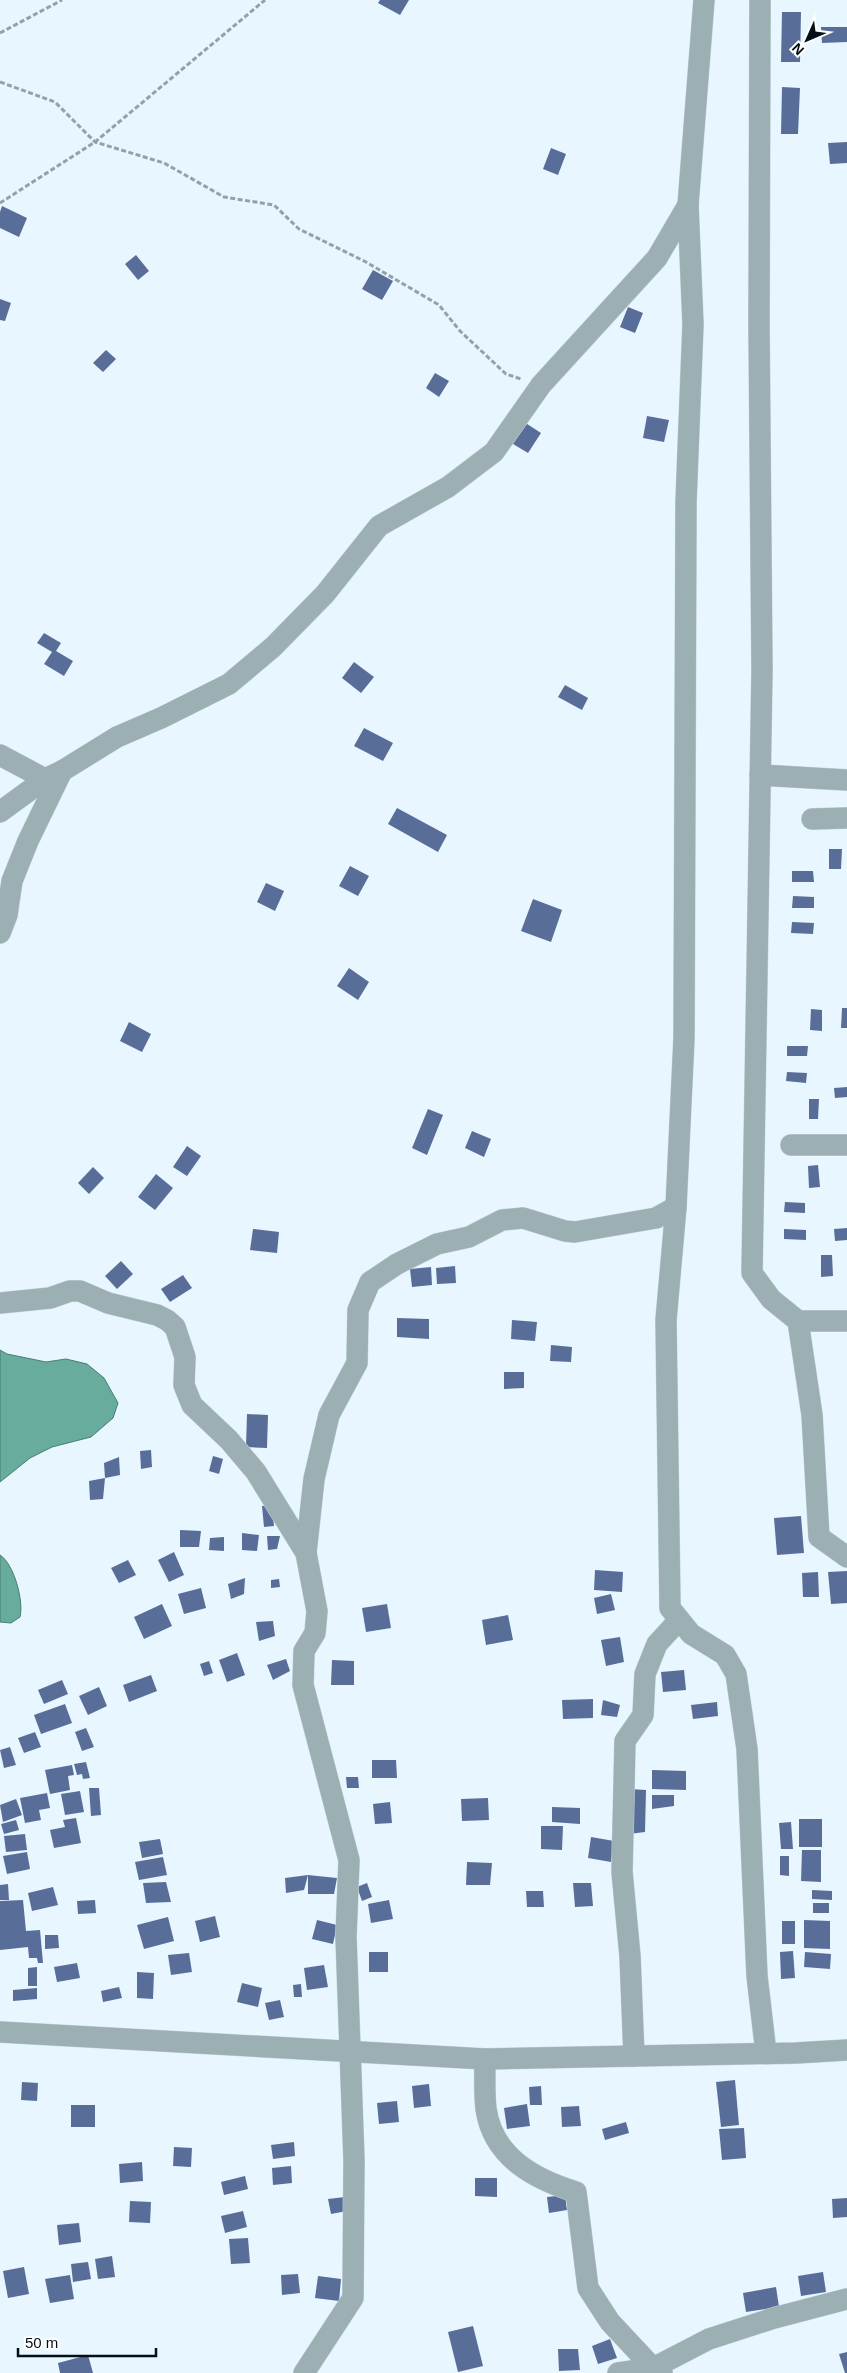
<svg xmlns="http://www.w3.org/2000/svg" width="847" height="2373" font-family="Arial,sans-serif">
	<style>
		.water { fill: #67ac9c; stroke: #497d74 }
		.building { fill: #596d99 }
		.lines { fill: none; stroke-linecap: round; stroke-linejoin: round }
		.minor-casing { stroke: #c4d1da; stroke-width: 22 }
		.path { stroke: #94a1a9; stroke-width: 3; stroke-dasharray: 5 2.5; stroke-linecap: butt }
		.minor { stroke: #9cafb2; stroke-width: 21 }
	</style>
	<rect width="100%" height="100%" fill="#e8f6ff"/>
	<g class="water">
		<path d="M0,1350L7,1354L46,1362L66,1359L87,1364L104,1378L118,1403L113,1418L91,1437L52,1447L30,1458L0,1482Z"/>
		<path d="M0,1555C14,1564 24,1601 20,1617L11,1623L0,1622Z"/>
	</g>
	<g class="building">
		<path d="M380,0H409L400,15L378,3Z"/>
		<path d="M782,12H801L800,62H781Z"/>
		<path d="M821,27H847V42L822,43Z"/>
		<path d="M782,87L800,88L798,134H781Z"/>
		<path d="M847,142V163L830,164L828,143Z"/>
		<path d="M551,148L566,154L558,175L543,169Z"/>
		<path d="M2,206L27,218L19,237L0,228V212Z"/>
		<path d="M136,255L149,271L138,280L125,264Z"/>
		<path d="M373,270L393,281L382,300L362,289Z"/>
		<path d="M0,299L11,303L5,321L0,320Z"/>
		<path d="M628,307L643,313L635,333L620,327Z"/>
		<path d="M106,350L116,359L103,372L93,363Z"/>
		<path d="M435,373L449,381L439,397L426,388Z"/>
		<path d="M647,416L669,420L664,442L643,438Z"/>
		<path d="M521,420L541,433L528,453L508,441Z"/>
		<path d="M44,633L61,643L56,651L73,661L64,676L44,664L52,652L37,643Z"/>
		<path d="M354,662L374,677L361,693L342,678Z"/>
		<path d="M565,685L588,698L582,710L558,697Z"/>
		<path d="M364,728L393,743L383,761L354,746Z"/>
		<path d="M397,808L447,835L438,852L388,824Z"/>
		<path d="M829,849H842L841,869H829Z"/>
		<path d="M350,866L369,876L358,896L339,886Z"/>
		<path d="M792,871H813L814,882H792Z"/>
		<path d="M266,883L284,891L275,911L257,902Z"/>
		<path d="M793,896L814,897V908H792Z"/>
		<path d="M533,899L562,910L551,942L521,931Z"/>
		<path d="M792,922L814,923L813,934L791,933Z"/>
		<path d="M349,968L369,982L358,1000L337,986Z"/>
		<path d="M842,1008H847V1028H841Z"/>
		<path d="M811,1009L822,1010V1031L810,1030Z"/>
		<path d="M129,1022L151,1034L142,1052L120,1041Z"/>
		<path d="M787,1046H808L807,1056H787Z"/>
		<path d="M787,1072L807,1073L806,1083L786,1081Z"/>
		<path d="M847,1087V1097L835,1098L834,1088Z"/>
		<path d="M809,1099H819L818,1119H809Z"/>
		<path d="M428,1109L443,1115L427,1155L412,1148Z"/>
		<path d="M472,1131L491,1139L484,1157L465,1148Z"/>
		<path d="M187,1146L201,1156L187,1176L173,1167Z"/>
		<path d="M818,1165L820,1187L809,1188L808,1166Z"/>
		<path d="M93,1167L104,1178L89,1194L78,1183Z"/>
		<path d="M156,1174L173,1188L155,1210L138,1197Z"/>
		<path d="M785,1202L805,1203V1213L784,1212Z"/>
		<path d="M847,1228V1240L835,1241L834,1229Z"/>
		<path d="M253,1229L279,1232L277,1253L250,1250Z"/>
		<path d="M784,1229L806,1230V1240L784,1239Z"/>
		<path d="M821,1255H832L833,1276L821,1277Z"/>
		<path d="M121,1261L133,1274L117,1289L105,1276Z"/>
		<path d="M455,1266L456,1283L437,1284L436,1268Z"/>
		<path d="M431,1267L432,1285L412,1287L410,1269Z"/>
		<path d="M183,1275L192,1288L170,1302L161,1289Z"/>
		<path d="M397,1318L429,1319V1339L397,1337Z"/>
		<path d="M512,1320L537,1322L535,1341L511,1339Z"/>
		<path d="M551,1345L572,1347L571,1362L550,1361Z"/>
		<path d="M504,1372H524V1388L504,1389Z"/>
		<path d="M247,1414L268,1415L267,1448L246,1447Z"/>
		<path d="M151,1450L152,1467L141,1469L140,1451Z"/>
		<path d="M213,1456L223,1459L219,1474L209,1471Z"/>
		<path d="M119,1457L120,1475L105,1478L103,1499L90,1500L89,1481L105,1478L104,1463Z"/>
		<path d="M272,1505L274,1526L264,1527L262,1506Z"/>
		<path d="M801,1516L804,1553L777,1555L774,1518Z"/>
		<path d="M180,1530L201,1531L199,1547H180Z"/>
		<path d="M242,1533L259,1535L257,1551L242,1550Z"/>
		<path d="M267,1536H280L277,1549L268,1550Z"/>
		<path d="M224,1537V1551L209,1550L210,1538Z"/>
		<path d="M174,1552L184,1575L169,1582L158,1560Z"/>
		<path d="M128,1560L136,1575L119,1583L111,1568Z"/>
		<path d="M595,1570L623,1572L622,1592L594,1590Z"/>
		<path d="M847,1571V1603L831,1604L828,1572Z"/>
		<path d="M818,1572L819,1597H803L802,1573Z"/>
		<path d="M245,1578L244,1594L231,1599L228,1584Z"/>
		<path d="M279,1579L280,1587L271,1588V1580Z"/>
		<path d="M201,1588L206,1608L184,1614L178,1594Z"/>
		<path d="M611,1594L615,1610L597,1614L594,1598Z"/>
		<path d="M162,1604L172,1626L144,1639L134,1617Z"/>
		<path d="M387,1604L391,1628L366,1632L362,1608Z"/>
		<path d="M508,1615L513,1640L486,1645L482,1620Z"/>
		<path d="M273,1621L275,1636L259,1641L256,1622Z"/>
		<path d="M620,1637L624,1662L606,1666L601,1640Z"/>
		<path d="M237,1653L245,1675L227,1682L219,1660Z"/>
		<path d="M286,1659L290,1671L273,1680L267,1665Z"/>
		<path d="M332,1660L354,1661V1685H331Z"/>
		<path d="M209,1661L213,1673L204,1676L200,1664Z"/>
		<path d="M684,1670L686,1690L663,1692L661,1672Z"/>
		<path d="M151,1675L157,1691L129,1702L123,1685Z"/>
		<path d="M62,1680L68,1694L44,1704L38,1690Z"/>
		<path d="M99,1687L107,1706L88,1715L79,1696Z"/>
		<path d="M593,1699V1718L563,1719L562,1700Z"/>
		<path d="M603,1700L620,1705L617,1717L601,1715Z"/>
		<path d="M717,1702L718,1716L693,1719L691,1705Z"/>
		<path d="M65,1704L72,1723L41,1734L34,1715Z"/>
		<path d="M86,1728L94,1747L82,1751L75,1732Z"/>
		<path d="M35,1732L41,1747L24,1753L18,1738Z"/>
		<path d="M10,1747L16,1765L4,1768L0,1750Z"/>
		<path d="M372,1760H396L397,1778H372Z"/>
		<path d="M86,1762L90,1778L83,1779L82,1774L77,1775L74,1764Z"/>
		<path d="M72,1765L74,1775L68,1776L70,1790L50,1794L45,1770Z"/>
		<path d="M652,1770L686,1771V1790L652,1789Z"/>
		<path d="M346,1777H358L359,1788H347Z"/>
		<path d="M89,1788H99L101,1815L91,1816Z"/>
		<path d="M630,1789L646,1790L645,1832L629,1834Z"/>
		<path d="M80,1791L84,1812L65,1815L61,1794Z"/>
		<path d="M47,1793L50,1808L39,1810L41,1820L25,1823L20,1798Z"/>
		<path d="M652,1795H674V1806L652,1809Z"/>
		<path d="M488,1798L489,1820L462,1821L461,1799Z"/>
		<path d="M16,1799L22,1815L3,1822L0,1805Z"/>
		<path d="M390,1802L392,1823L375,1824L373,1804Z"/>
		<path d="M552,1807L580,1808V1824L552,1822Z"/>
		<path d="M76,1818L81,1843L54,1848L50,1830L65,1827L63,1820Z"/>
		<rect x="799" y="1819" width="23" height="28"/>
		<path d="M16,1820L19,1830L4,1834L1,1824Z"/>
		<path d="M791,1822L793,1849H781L779,1823Z"/>
		<path d="M541,1826H563L562,1850L541,1849Z"/>
		<path d="M25,1834L27,1850L6,1852L4,1836Z"/>
		<path d="M591,1837L614,1841L611,1862L588,1858Z"/>
		<path d="M160,1839L163,1854L142,1858L139,1842Z"/>
		<path d="M802,1850H821V1882L801,1881Z"/>
		<path d="M27,1852L30,1869L7,1874L3,1856Z"/>
		<path d="M780,1856H789V1876L780,1875Z"/>
		<path d="M163,1857L167,1875L139,1880L135,1862Z"/>
		<path d="M467,1862L492,1863L490,1885H466Z"/>
		<path d="M308,1875L304,1890L286,1893L285,1878L308,1875L337,1878L334,1894H308Z"/>
		<path d="M166,1882L171,1902L146,1903L143,1883Z"/>
		<path d="M367,1883L372,1897L362,1901L357,1887Z"/>
		<path d="M573,1883H591L593,1906L575,1907Z"/>
		<path d="M8,1884L9,1900H0V1885Z"/>
		<path d="M53,1887L58,1905L32,1911L28,1893Z"/>
		<path d="M812,1890L832,1891V1900L812,1899Z"/>
		<path d="M526,1891H543L544,1907H527Z"/>
		<path d="M23,1900L26,1931L40,1930L43,1963H38L37,1958H29L28,1947L0,1950V1901Z"/>
		<path d="M95,1900L96,1913L78,1914L77,1901Z"/>
		<path d="M389,1900L393,1919L371,1923L368,1904Z"/>
		<rect x="813" y="1903" width="16" height="10"/>
		<path d="M215,1916L220,1937L200,1942L195,1921Z"/>
		<path d="M168,1917L174,1941L144,1949L137,1925Z"/>
		<path d="M317,1920L337,1925L333,1944L312,1939Z"/>
		<path d="M804,1920L830,1921V1949L804,1948Z"/>
		<rect x="782" y="1921" width="13" height="23"/>
		<path d="M45,1935H58L59,1948L45,1949Z"/>
		<path d="M793,1951L795,1978L781,1979L780,1952Z"/>
		<rect x="369" y="1952" width="19" height="20"/>
		<path d="M805,1952L831,1954L830,1969L804,1967Z"/>
		<path d="M189,1953L192,1972L171,1975L168,1955Z"/>
		<path d="M77,1963L80,1978L57,1982L54,1967Z"/>
		<path d="M324,1965L328,1987L307,1990L304,1968Z"/>
		<path d="M37,1967V1986H28V1968Z"/>
		<path d="M137,1972L154,1973L153,1999L137,1998Z"/>
		<path d="M242,1983L262,1988L258,2007L237,2002Z"/>
		<path d="M301,1984L302,1997H294L293,1985Z"/>
		<path d="M119,1987L122,1998L103,2002L101,1991Z"/>
		<path d="M37,1988V1999L13,2001V1990Z"/>
		<path d="M280,2000L284,2017L269,2020L265,2003Z"/>
		<path d="M735,2080L739,2125L721,2127L716,2082Z"/>
		<path d="M22,2082L38,2083L37,2101L21,2100Z"/>
		<path d="M429,2084L431,2106L414,2108L412,2086Z"/>
		<path d="M541,2086L542,2105H530L529,2087Z"/>
		<path d="M397,2101L399,2122L379,2124L377,2103Z"/>
		<path d="M527,2104L530,2126L507,2129L504,2108Z"/>
		<rect x="71" y="2105" width="24" height="22"/>
		<path d="M579,2106L581,2126L562,2127L561,2107Z"/>
		<path d="M626,2122L629,2133L605,2140L602,2129Z"/>
		<path d="M744,2128L746,2158L722,2160L719,2129Z"/>
		<path d="M294,2142L295,2156L273,2159L271,2145Z"/>
		<path d="M174,2147L192,2148L191,2167L173,2166Z"/>
		<path d="M142,2162L143,2181L120,2183L119,2164Z"/>
		<path d="M291,2166L292,2183L273,2185L272,2168Z"/>
		<path d="M245,2176L248,2189L224,2195L221,2182Z"/>
		<path d="M475,2178H497V2197L475,2196Z"/>
		<path d="M565,2195L567,2210L549,2213L547,2197Z"/>
		<path d="M345,2197L347,2211L331,2214L328,2199Z"/>
		<path d="M847,2198V2217L833,2218L832,2199Z"/>
		<path d="M130,2201L151,2202L150,2223L129,2222Z"/>
		<path d="M243,2211L247,2227L225,2233L221,2216Z"/>
		<path d="M79,2223L81,2242L59,2245L57,2225Z"/>
		<path d="M248,2238L250,2263L231,2264L229,2239Z"/>
		<path d="M112,2256L115,2277L98,2279L95,2259Z"/>
		<path d="M88,2262L91,2279L73,2282L71,2264Z"/>
		<path d="M24,2267L29,2294L8,2298L3,2271Z"/>
		<path d="M823,2272L826,2292L801,2296L798,2276Z"/>
		<path d="M298,2274L300,2293L282,2295L281,2275Z"/>
		<path d="M70,2275L74,2299L50,2303L45,2279Z"/>
		<path d="M318,2276L341,2279L339,2301L315,2298Z"/>
		<path d="M776,2287L779,2307L746,2312L743,2293Z"/>
		<path d="M473,2326L483,2366L458,2372L448,2332Z"/>
		<path d="M610,2339L617,2358L598,2364L592,2346Z"/>
		<path d="M558,2349H578L580,2370L559,2371Z"/>
		<path d="M847,2352V2373H845L839,2354Z"/>
		<path d="M88,2355L93,2373H60L58,2363Z"/>
	</g>
	<g class="lines">
		<g class="minor-casing">
			<g id="minor">
				<path d="M704,0L688,205L693,324L686,502L684,1038L676,1207L666,1320L670,1608L691,1634L725,1655L736,1674L747,1749L757,1976L766,2053"/>
				<path d="M760,0L759,325L762,670L752,1273L771,1299L798,1321L812,1415L819,1537L847,1557"/>
				<path d="M0,755L45,779"/>
				<path d="M760,775L847,780"/>
				<path d="M0,812L45,779L62,771L117,737L161,718L229,684L273,647L325,594L379,526L448,487L494,452L541,385L657,258L688,205"/>
				<path d="M812,819L847,818"/>
				<path d="M0,933L7,915L12,881L28,841L62,771"/>
				<path d="M791,1145H847"/>
				<path d="M0,1303L50,1298L70,1291H80L108,1303L157,1315L167,1320L175,1327L185,1357L184,1385L192,1405L229,1440L256,1472L306,1553L317,1611L315,1633L304,1651L303,1685L349,1860L346,1937L354,2160L353,2298L304,2373"/>
				<path d="M798,1321H847"/>
				<path d="M306,1553L314,1479L329,1415L357,1363L358,1310L370,1282L397,1264L437,1244L469,1237L502,1220L523,1218L565,1231L575,1232L656,1218L676,1207"/>
				<path d="M0,2032L485,2059L796,2053L847,2050"/>
				<path d="M634,2056L630,1956L622,1872L625,1741L643,1715L645,1674L657,1644L679,1620"/>
				<path d="M485,2059C485,2075 484,2092 486,2109C493,2157 534,2179 576,2192L588,2288L610,2322L653,2368L662,2373"/>
				<path d="M618,2373L653,2368L709,2339L774,2318L847,2299"/>
			</g>
		</g>
		<g class="path">
			<path d="M0,33L62,0"/>
			<path d="M0,82L55,102L95,142L164,163L224,197L274,205L299,229L366,262L439,305L460,331L506,374L521,379"/>
			<path d="M0,203L95,142L265,0"/>
		</g>
		<use href="#minor" class="minor"/>
	</g>
	<g transform="translate(807 40) rotate(225)" stroke="#ffffff" stroke-width="4" paint-order="stroke">
	<path d="M0-4L9 19L0 12L-9 19Z" fill="#040f16"/>
	<text y="-8" font-size="14" font-weight="bold" text-anchor="middle" fill="#040f16">N</text>
	</g>
	<path d="M18 2348v8h138v-8" fill="none" stroke="#040f16" stroke-width="2.5"/>
	<text x="25" y="2348" font-size="15" fill="#040f16" stroke="#ffffff" stroke-width="4" paint-order="stroke">50 m</text>
</svg>
